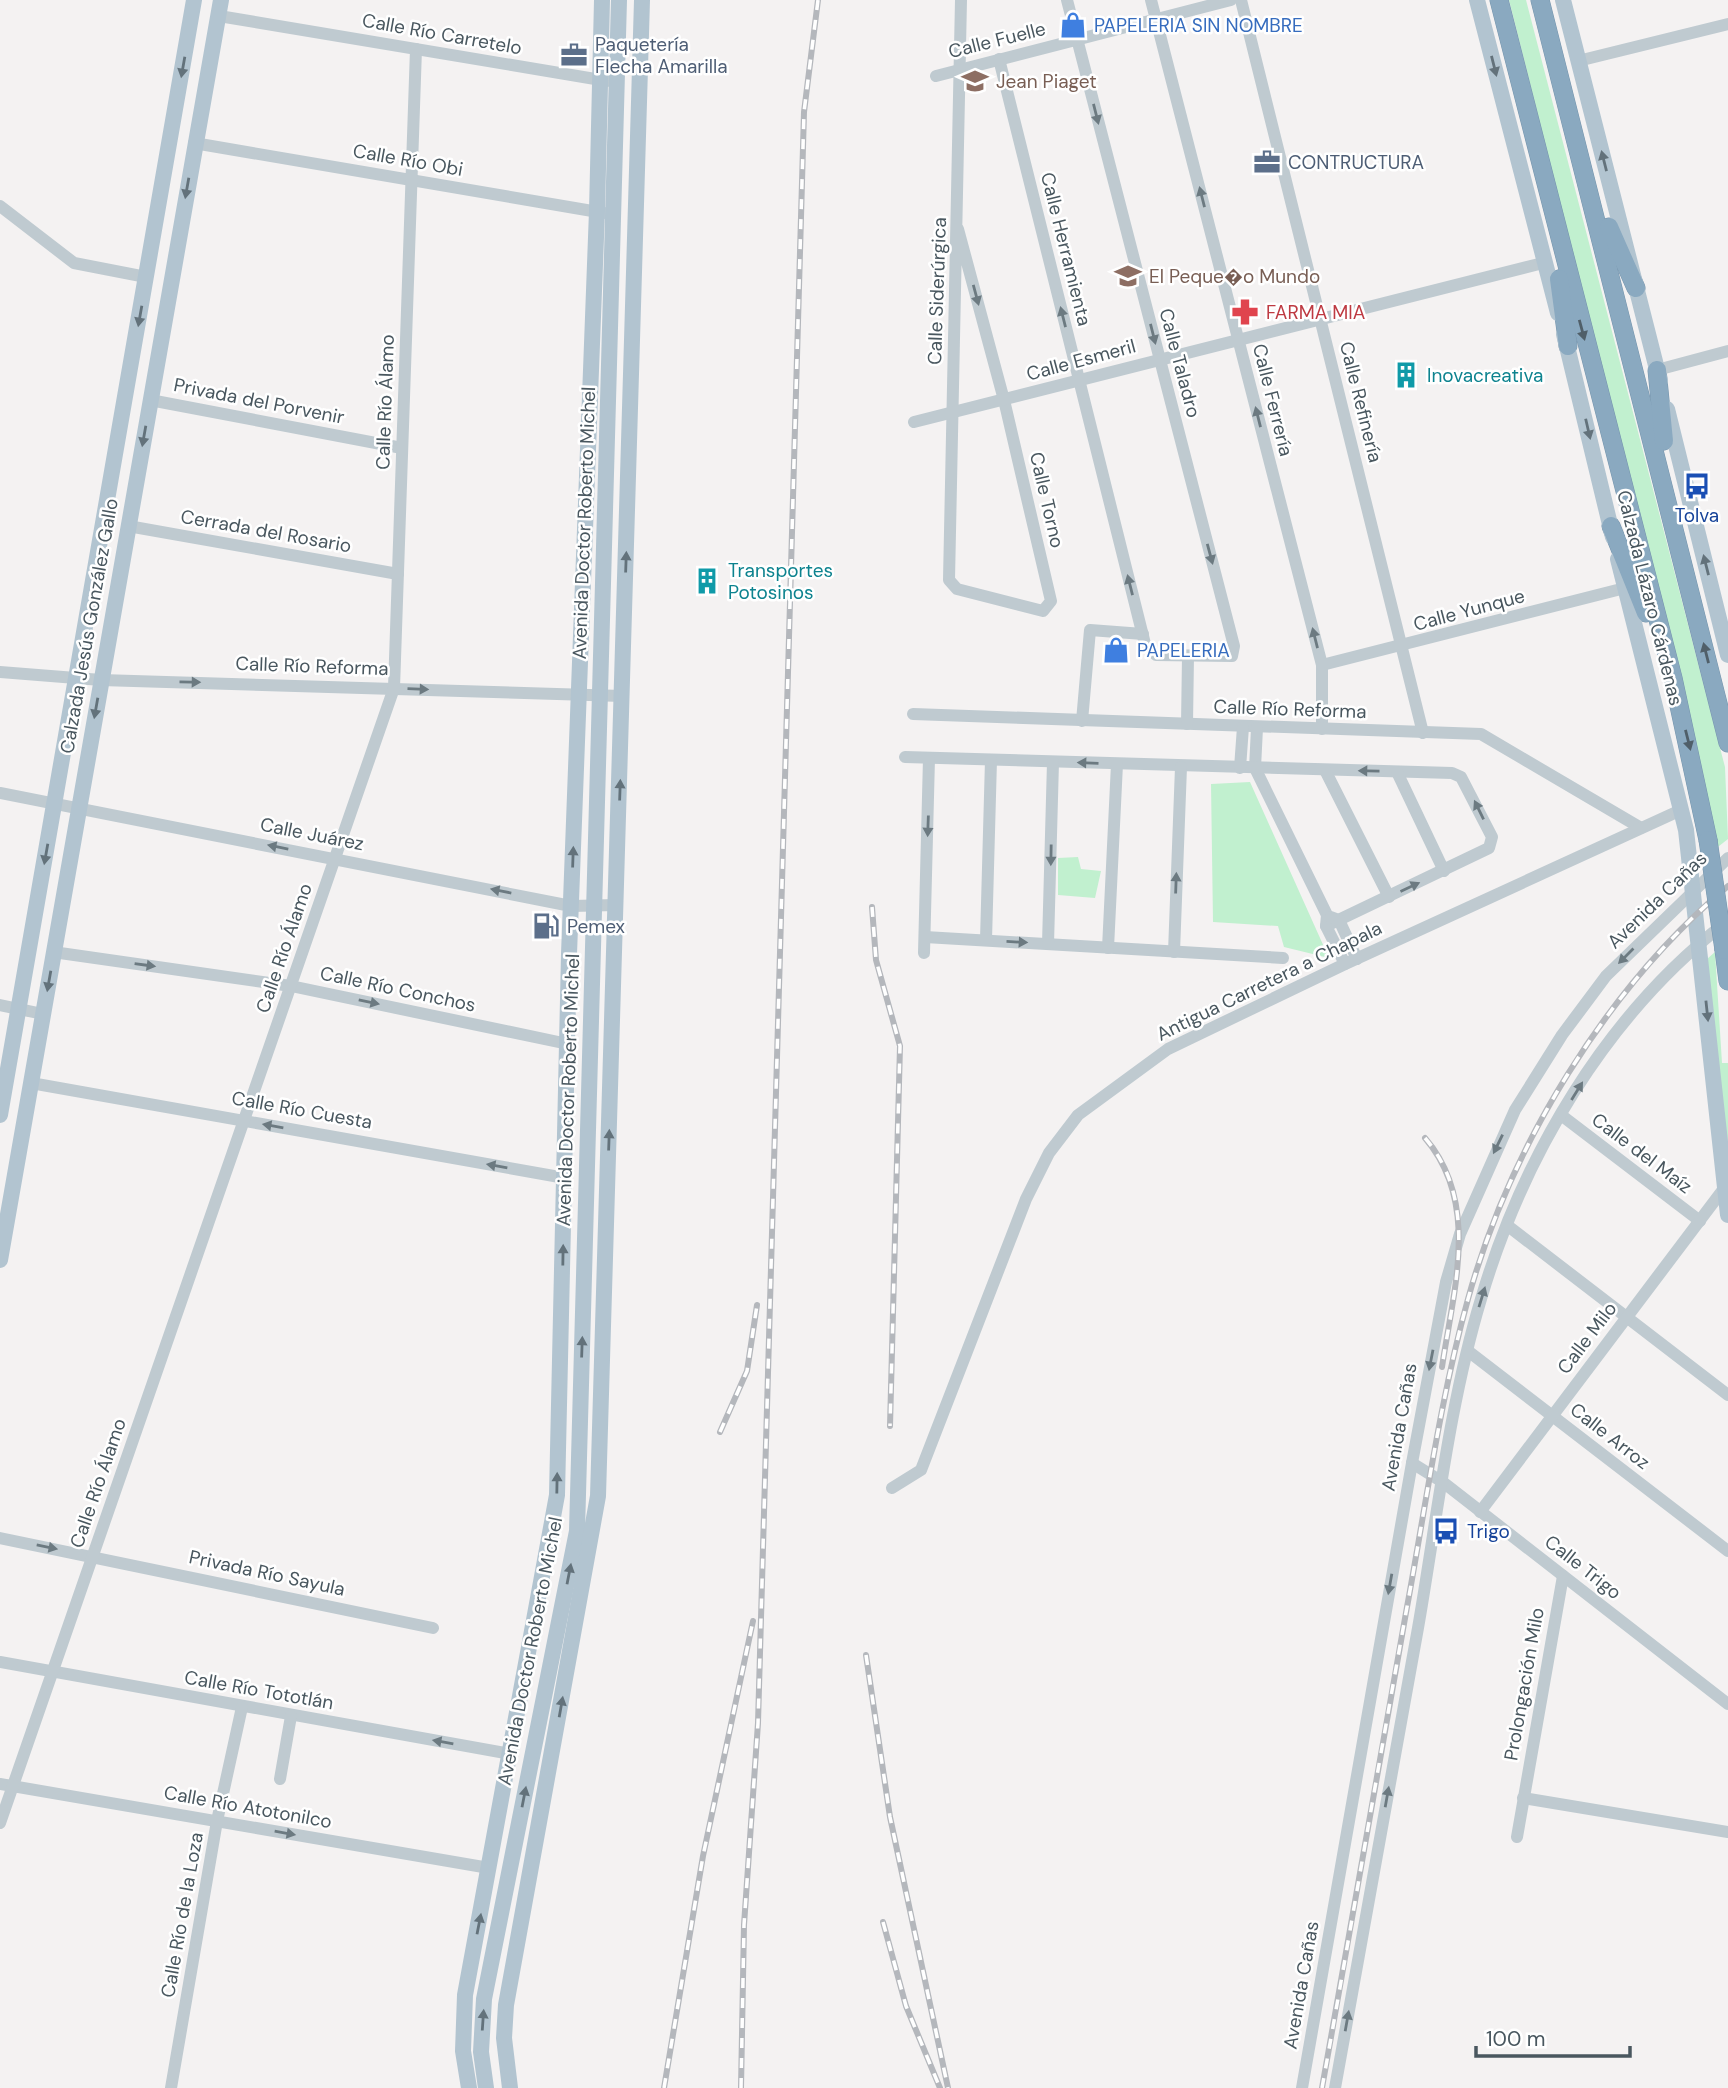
<svg xmlns="http://www.w3.org/2000/svg" width="1728" height="2088" font-family="'DM Sans',sans-serif">
	<style>
		.green { fill: #c1f0cf }
		.lines { fill: none; stroke-linecap: round; stroke-linejoin: round }
		.highway-casing { stroke: #7594ac; stroke-width: 19 }
		.minor { stroke: #bfcad0; stroke-width: 12 }
		.major { stroke: #b2c4d0; stroke-width: 16 }
		.highway { stroke: #8aa9c0; stroke-width: 18 }
		.rail-casing { stroke: #b4b7bc; stroke-width: 6 }
		.rail { stroke: #fff; stroke-width: 3.5; stroke-dasharray: 10; stroke-linecap: butt }
		.highway-bridge-casing { stroke: #7594ac; stroke-width: 19; stroke-linecap: butt }
		.highway-bridge { stroke: #8aa9c0; stroke-width: 18 }
		.oneway { fill: #63727b }
		.oneway2 { fill: #6c7a81 }
		.oneway3 { fill: #505f69 }
		.labels { text-anchor: middle; dominant-baseline: central; stroke-width: 5; stroke-linejoin: round; paint-order: stroke }
		.shop-label { font-size: 19px; fill: #366cbe; stroke: #fff; text-anchor: start }
		.street-label { font-size: 19px; fill: #49575f; stroke: #fff }
		.service-label { font-size: 19px; fill: #4e5e75; stroke: #fff; text-anchor: start }
		.education-label { font-size: 19px; fill: #785e54; stroke: #fff; text-anchor: start }
		.health-label { font-size: 19px; fill: #be3a42; stroke: #fff; text-anchor: start }
		.culture-label { font-size: 19px; fill: #0d838f; stroke: #fff; text-anchor: start }
		.transit-label { font-size: 19px; fill: #164399; stroke: #fff }
	</style>
	<rect width="100%" height="100%" fill="#f4f2f2"/>
	<g class="green">
		<path d="M1509,0H1526L1725,767L1728,839L1714,850L1703,773Z"/>
		<path d="M1250,782L1329,958L1284,947L1278,926L1213,922L1211,784Z"/>
		<path d="M1078,857L1081,869L1101,871L1095,898L1058,895V858Z"/>
		<path d="M1715,952L1722,1063H1728V1158L1707,959Z"/>
	</g>
	<g class="lines">
		<g class="highway-casing">
			<g id="highway">
				<path d="M1499,0L1673,678L1708,840"/>
				<path d="M1540,0L1728,743"/>
				<path d="M1609,227L1636,288"/>
				<path d="M1559,279L1568,346"/>
				<path d="M1657,370L1664,441"/>
				<path d="M1611,526L1646,613"/>
				<path d="M1724,950L1728,981"/>
			</g>
		</g>
		<g class="minor">
			<path d="M1151,0L1322,665V729"/>
			<path d="M1241,0L1423,733"/>
			<path d="M219,16L607,81"/>
			<path d="M999,59L1145,644L1156,655L1232,656L1234,646L1067,0"/>
			<path d="M1578,61L1728,24"/>
			<path d="M936,76L1231,0"/>
			<path d="M194,143L604,213"/>
			<path d="M0,206L74,263L146,277"/>
			<path d="M958,229L1004,400L1051,601L1043,611L957,589L949,580L961,0"/>
			<path d="M1657,370L1728,351"/>
			<path d="M150,400L402,448"/>
			<path d="M914,422L1543,263"/>
			<path d="M128,526L398,574"/>
			<path d="M1322,665L1625,588"/>
			<path d="M0,672L101,680L622,696"/>
			<path d="M913,714L1481,734L1641,828"/>
			<path d="M1082,721L1090,630L1143,634"/>
			<path d="M1187,724L1188,656"/>
			<path d="M1257,728L1255,768L1327,915L1326,926L1345,964"/>
			<path d="M905,757L1452,773L1461,777L1492,837L1489,848L1326,926"/>
			<path d="M1240,768L1243,727"/>
			<path d="M1325,770L1389,897"/>
			<path d="M1397,772L1444,871"/>
			<path d="M0,793L571,906L617,905"/>
			<path d="M1331,917L1339,920L1357,959"/>
			<path d="M925,937L1283,958"/>
			<path d="M986,940L991,760"/>
			<path d="M1048,944L1053,762"/>
			<path d="M1108,948L1117,764"/>
			<path d="M53,952L291,986L568,1044"/>
			<path d="M1174,952L1181,767"/>
			<path d="M924,953L929,758"/>
			<path d="M0,1005L43,1014"/>
			<path d="M31,1083L565,1178"/>
			<path d="M1561,1115L1700,1221"/>
			<path d="M1508,1226L1728,1395"/>
			<path d="M1468,1351L1728,1551"/>
			<path d="M1412,1463L1444,1483L1728,1704"/>
			<path d="M892,1488L921,1470L1026,1199L1049,1153L1078,1115L1168,1049L1345,964L1681,810"/>
			<path d="M1480,1512L1725,1187"/>
			<path d="M0,1538L433,1628"/>
			<path d="M0,1662L511,1754"/>
			<path d="M280,1779L291,1716"/>
			<path d="M0,1784L489,1868"/>
			<path d="M1523,1798L1728,1832"/>
			<path d="M0,1823L394,688L416,49"/>
			<path d="M1517,1837L1563,1576"/>
			<path d="M171,2088L217,1821L242,1707"/>
			<path d="M1302,2088L1412,1463L1446,1282L1460,1234L1515,1110L1562,1035L1606,976L1728,858"/>
			<path d="M1335,2088C1363,1935 1390,1781 1418,1628C1437,1519 1449,1405 1481,1299C1523,1156 1606,1015 1725,923"/>
		</g>
		<g class="major">
			<path d="M1477,0L1558,313"/>
			<path d="M1563,0L1660,381"/>
			<path d="M1564,334L1613,537"/>
			<path d="M1667,409L1728,655"/>
			<path d="M1618,559L1686,830L1728,1215"/>
			<path d="M0,1115L194,0"/>
			<path d="M0,1260L221,0"/>
			<path d="M469,2088L463,2051L465,1995L557,1495L569,954L597,211L602,0"/>
			<path d="M486,2088L481,2052L484,1999L577,1531L619,0"/>
			<path d="M510,2088L504,2038L506,2005L598,1496L642,0"/>
		</g>
		<use href="#highway" class="highway"/>
		<g class="rail-casing">
			<g id="rail">
				<path d="M872,907L876,960L900,1046L890,1426"/>
				<path d="M1425,1138C1481,1203 1453,1292 1442,1367"/>
				<path d="M720,1432L747,1371L757,1305"/>
				<path d="M866,1655L890,1817L948,2088"/>
				<path d="M883,1922L906,2006L940,2088"/>
				<path d="M664,2088L703,1856L753,1621"/>
				<path d="M741,2088L744,1925L758,1723L804,112L818,0"/>
				<path d="M1322,2088C1351,1928 1378,1767 1407,1607C1426,1504 1440,1400 1468,1299C1510,1147 1606,988 1728,886"/>
			</g>
		</g>
		<use href="#rail" class="rail"/>
		<g class="highway-bridge-casing">
			<path id="highway-bridge" d="M1708,840L1724,950"/>
		</g>
		<use href="#highway-bridge" class="highway-bridge"/>
	</g>
	<defs><path id="oneway-solid" d="M-6-.8H1V-3.2L6.5 0L1 3.2V.8H-6Z" transform="scale(1.75)"/></defs>
	<g class="oneway">
		<use href="#oneway-solid" transform="translate(1494 66) rotate(76)"/>
		<use href="#oneway-solid" transform="translate(183 67) rotate(100)"/>
		<use href="#oneway-solid" transform="translate(1604 161) rotate(-104)"/>
		<use href="#oneway-solid" transform="translate(187 188) rotate(100)"/>
		<use href="#oneway-solid" transform="translate(140 316) rotate(100)"/>
		<use href="#oneway-solid" transform="translate(1588 429) rotate(77)"/>
		<use href="#oneway-solid" transform="translate(144 436) rotate(100)"/>
		<use href="#oneway-solid" transform="translate(626 562) rotate(-88)"/>
		<use href="#oneway-solid" transform="translate(1706 565) rotate(-104)"/>
		<use href="#oneway-solid" transform="translate(96 708) rotate(100)"/>
		<use href="#oneway-solid" transform="translate(620 790) rotate(-88)"/>
		<use href="#oneway-solid" transform="translate(46 854) rotate(100)"/>
		<use href="#oneway-solid" transform="translate(573 857) rotate(-88)"/>
		<use href="#oneway-solid" transform="translate(49 981) rotate(100)"/>
		<use href="#oneway-solid" transform="translate(1707 1011) rotate(84)"/>
		<use href="#oneway-solid" transform="translate(609 1140) rotate(-88)"/>
		<use href="#oneway-solid" transform="translate(563 1255) rotate(-89)"/>
		<use href="#oneway-solid" transform="translate(582 1347) rotate(-88)"/>
		<use href="#oneway-solid" transform="translate(557 1483) rotate(-89)"/>
		<use href="#oneway-solid" transform="translate(569 1574) rotate(-79)"/>
		<use href="#oneway-solid" transform="translate(561 1707) rotate(-80)"/>
		<use href="#oneway-solid" transform="translate(524 1797) rotate(-79)"/>
		<use href="#oneway-solid" transform="translate(479 1924) rotate(-79)"/>
		<use href="#oneway-solid" transform="translate(483 2020) rotate(-86)"/>
	</g>
	<g class="oneway2">
		<use href="#oneway-solid" transform="translate(1096 114) rotate(76)"/>
		<use href="#oneway-solid" transform="translate(1202 197) rotate(-104)"/>
		<use href="#oneway-solid" transform="translate(976 295) rotate(75)"/>
		<use href="#oneway-solid" transform="translate(1063 317) rotate(-104)"/>
		<use href="#oneway-solid" transform="translate(1153 334) rotate(76)"/>
		<use href="#oneway-solid" transform="translate(1258 417) rotate(-104)"/>
		<use href="#oneway-solid" transform="translate(1210 554) rotate(75)"/>
		<use href="#oneway-solid" transform="translate(1130 585) rotate(-104)"/>
		<use href="#oneway-solid" transform="translate(1315 638) rotate(-104)"/>
		<use href="#oneway-solid" transform="translate(190 682) rotate(1)"/>
		<use href="#oneway-solid" transform="translate(418 689) rotate(2)"/>
		<use href="#oneway-solid" transform="translate(1088 763) rotate(-178)"/>
		<use href="#oneway-solid" transform="translate(1369 771) rotate(-179)"/>
		<use href="#oneway-solid" transform="translate(1479 810) rotate(-116)"/>
		<use href="#oneway-solid" transform="translate(928 826) rotate(92)"/>
		<use href="#oneway-solid" transform="translate(278 847) rotate(-169)"/>
		<use href="#oneway-solid" transform="translate(1051 855) rotate(91)"/>
		<use href="#oneway-solid" transform="translate(1176 883) rotate(-88)"/>
		<use href="#oneway-solid" transform="translate(1410 887) rotate(-25)"/>
		<use href="#oneway-solid" transform="translate(501 891) rotate(-169)"/>
		<use href="#oneway-solid" transform="translate(1017 942) rotate(3)"/>
		<use href="#oneway-solid" transform="translate(1626 956) rotate(135)"/>
		<use href="#oneway-solid" transform="translate(145 965) rotate(8)"/>
		<use href="#oneway-solid" transform="translate(369 1002) rotate(12)"/>
		<use href="#oneway-solid" transform="translate(1577 1091) rotate(-58)"/>
		<use href="#oneway-solid" transform="translate(273 1126) rotate(-170)"/>
		<use href="#oneway-solid" transform="translate(1498 1144) rotate(116)"/>
		<use href="#oneway-solid" transform="translate(497 1166) rotate(-170)"/>
		<use href="#oneway-solid" transform="translate(1482 1297) rotate(-73)"/>
		<use href="#oneway-solid" transform="translate(1431 1360) rotate(101)"/>
		<use href="#oneway-solid" transform="translate(47 1547) rotate(11)"/>
		<use href="#oneway-solid" transform="translate(1390 1584) rotate(100)"/>
		<use href="#oneway-solid" transform="translate(443 1742) rotate(-170)"/>
		<use href="#oneway-solid" transform="translate(1387 1797) rotate(-80)"/>
		<use href="#oneway-solid" transform="translate(285 1833) rotate(10)"/>
		<use href="#oneway-solid" transform="translate(1347 2021) rotate(-80)"/>
	</g>
	<g class="oneway3">
		<use href="#oneway-solid" transform="translate(1582 330) rotate(75)"/>
		<use href="#oneway-solid" transform="translate(1706 653) rotate(-104)"/>
		<use href="#oneway-solid" transform="translate(1688 740) rotate(76)"/>
	</g>
	<defs>
		<g id="shop-bare" transform="scale(2.1)"><path d="M-5-2.5h2.3a2.7 3.5 0 0 1 5.4 0H5L5.5 6h-11ZM-1.5-2.5h3a1.5 2.3 0 0 0-3 0Z" fill="#3f7fe0" stroke="#fff" stroke-width="2.5" paint-order="stroke"/></g>
		<g id="office-bare" transform="scale(2.1)"><path d="M-6-3h4V-5.5h4V-3h4V5H-6ZM-1-4.5V-3h2v-1.5ZM-6 0V1H6V0Z" fill="#5c6f8a" stroke="#fff" stroke-width="2.5" paint-order="stroke"/></g>
		<g id="school-bare" transform="scale(2.1)"><path d="M0-5L7-2L0 1L-7-2ZM-4 1L0 2.5L4 1V4Q0 6-4 4Z" fill="#8d6e63" stroke="#fff" stroke-width="2.5" paint-order="stroke"/></g>
		<g id="pharmacy-bare" transform="scale(2.1)"><path d="M-2-6h4v4h4v4h-4v4h-4v-4h-4v-4h4Z" fill="#e0444e" stroke="#fff" stroke-width="2.5" paint-order="stroke"/></g>
		<g id="building-bare" transform="scale(2.1)"><path d="M-4-6H4V6H1V3H-1V6H-4ZM-2.5-4.3h1.7v1.8h-1.7ZM.8-4.3h1.7v1.8H.8ZM-2.5-1h1.7V.8h-1.7ZM.8-1h1.7V.8H.8Z" fill="#0f9aa8" stroke="#fff" stroke-width="2.5" paint-order="stroke"/></g>
		<g id="bus-bare" transform="scale(2.1)"><path d="M-5-6H5V4H4V6H2V4H-2V6H-4V4H-5ZM-3.5-4V0h7V-4ZM-3.5 1.2v1.5H-2V1.2ZM2 1.2v1.5H3.5V1.2Z" fill="#1a4fb4" stroke="#fff" stroke-width="2.5" paint-order="stroke"/></g>
		<g id="fuel-bare" transform="scale(2.1)"><path d="M-5.5-6h7V0h2V4h1.3V-2.5L3-4.5l.8-.8L6-3V5H2.5V1h-1V6h-7ZM-4.2-4.7v3.2H.2V-4.7Z" fill="#5c6f8a" stroke="#fff" stroke-width="2.5" paint-order="stroke"/></g>
	</defs>
	<g fill-rule="evenodd">
		<use href="#shop-bare" x="1073" y="25"/>
		<use href="#office-bare" x="574" y="55"/>
		<use href="#school-bare" x="975" y="81"/>
		<use href="#office-bare" x="1267" y="162"/>
		<use href="#school-bare" x="1128" y="276"/>
		<use href="#pharmacy-bare" x="1245" y="312"/>
		<use href="#building-bare" x="1406" y="375"/>
		<use href="#bus-bare" x="1697" y="486"/>
		<use href="#building-bare" x="707" y="581"/>
		<use href="#shop-bare" x="1116" y="650"/>
		<use href="#fuel-bare" x="546" y="926"/>
		<use href="#bus-bare" x="1446" y="1531"/>
	</g>
	<g class="labels">
		<g class="shop-label">
			<text x="1094" y="25">PAPELERIA SIN NOMBRE</text>
			<text x="1137" y="650">PAPELERIA</text>
		</g>
		<g class="street-label">
			<text transform="translate(442 34) rotate(10)">Calle Río Carretelo</text>
			<text transform="translate(997 40) rotate(-14)">Calle Fuelle</text>
			<text transform="translate(408 160) rotate(10)">Calle Río Obi</text>
			<text transform="translate(1066 249) rotate(76)">Calle Herramienta</text>
			<text transform="translate(937 291) rotate(-88)">Calle Siderúrgica</text>
			<text transform="translate(1081 360) rotate(-15)">Calle Esmeril</text>
			<text transform="translate(1180 363) rotate(75)">Calle Taladro</text>
			<text transform="translate(1273 400) rotate(76)">Calle Ferrería</text>
			<text transform="translate(259 401) rotate(11)">Privada del Porvenir</text>
			<text transform="translate(385 402) rotate(-88)">Calle Río Álamo</text>
			<text transform="translate(1361 402) rotate(76)">Calle Refinería</text>
			<text transform="translate(1047 500) rotate(77)">Calle Torno</text>
			<text transform="translate(584 523) rotate(-88)">Avenida Doctor Roberto Michel</text>
			<text transform="translate(266 531) rotate(10)">Cerrada del Rosario</text>
			<text transform="translate(1650 598) rotate(76)">Calzada Lázaro Cárdenas</text>
			<text transform="translate(1469 610) rotate(-15)">Calle Yunque</text>
			<text transform="translate(89 626) rotate(-80)">Calzada Jesús González Gallo</text>
			<text transform="translate(312 666) rotate(2)">Calle Río Reforma</text>
			<text transform="translate(1290 709) rotate(2)">Calle Río Reforma</text>
			<text transform="translate(312 834) rotate(11)">Calle Juárez</text>
			<text transform="translate(1657 900) rotate(-44)">Avenida Cañas</text>
			<text transform="translate(284 948) rotate(-71)">Calle Río Álamo</text>
			<text transform="translate(1269 981) rotate(-26)">Antigua Carretera a Chapala</text>
			<text transform="translate(398 989) rotate(12)">Calle Río Conchos</text>
			<text transform="translate(568 1090) rotate(-88)">Avenida Doctor Roberto Michel</text>
			<text transform="translate(302 1110) rotate(10)">Calle Río Cuesta</text>
			<text transform="translate(1642 1153) rotate(37)">Calle del Maíz</text>
			<text transform="translate(1587 1338) rotate(-53)">Calle Milo</text>
			<text transform="translate(1399 1427) rotate(-80)">Avenida Cañas</text>
			<text transform="translate(1610 1436) rotate(38)">Calle Arroz</text>
			<text transform="translate(98 1483) rotate(-71)">Calle Río Álamo</text>
			<text transform="translate(1583 1567) rotate(38)">Calle Trigo</text>
			<text transform="translate(267 1573) rotate(12)">Privada Río Sayula</text>
			<text transform="translate(530 1651) rotate(-79)">Avenida Doctor Roberto Michel</text>
			<text transform="translate(1524 1684) rotate(-80)">Prolongación Milo</text>
			<text transform="translate(259 1690) rotate(10)">Calle Río Tototlán</text>
			<text transform="translate(248 1807) rotate(10)">Calle Río Atotonilco</text>
			<text transform="translate(182 1915) rotate(-80)">Calle Río de la Loza</text>
			<text transform="translate(1301 1985) rotate(-80)">Avenida Cañas</text>
		</g>
		<g class="service-label">
			<text x="595" y="44">Paquetería<tspan x="595" dy="22">Flecha Amarilla</tspan></text>
			<text x="1288" y="162">CONTRUCTURA</text>
			<text x="567" y="926">Pemex</text>
		</g>
		<g class="education-label">
			<text x="996" y="81">Jean Piaget</text>
			<text x="1149" y="276">El Peque�o Mundo</text>
		</g>
		<g class="health-label">
			<text x="1266" y="312">FARMA MIA</text>
		</g>
		<g class="culture-label">
			<text x="1427" y="375">Inovacreativa</text>
			<text x="728" y="570">Transportes<tspan x="728" dy="22">Potosinos</tspan></text>
		</g>
		<g class="transit-label">
			<text x="1697" y="515">Tolva</text>
			<text x="1467" y="1531" text-anchor="start">Trigo</text>
		</g>
	</g>
	<path d="M1476 2046v10h154v-10" fill="none" stroke="#49575f" stroke-width="3.5"/>
	<text x="1486" y="2046" font-size="21" fill="#49575f" stroke="#ffffff" stroke-width="5" paint-order="stroke">100 m</text>
</svg>
